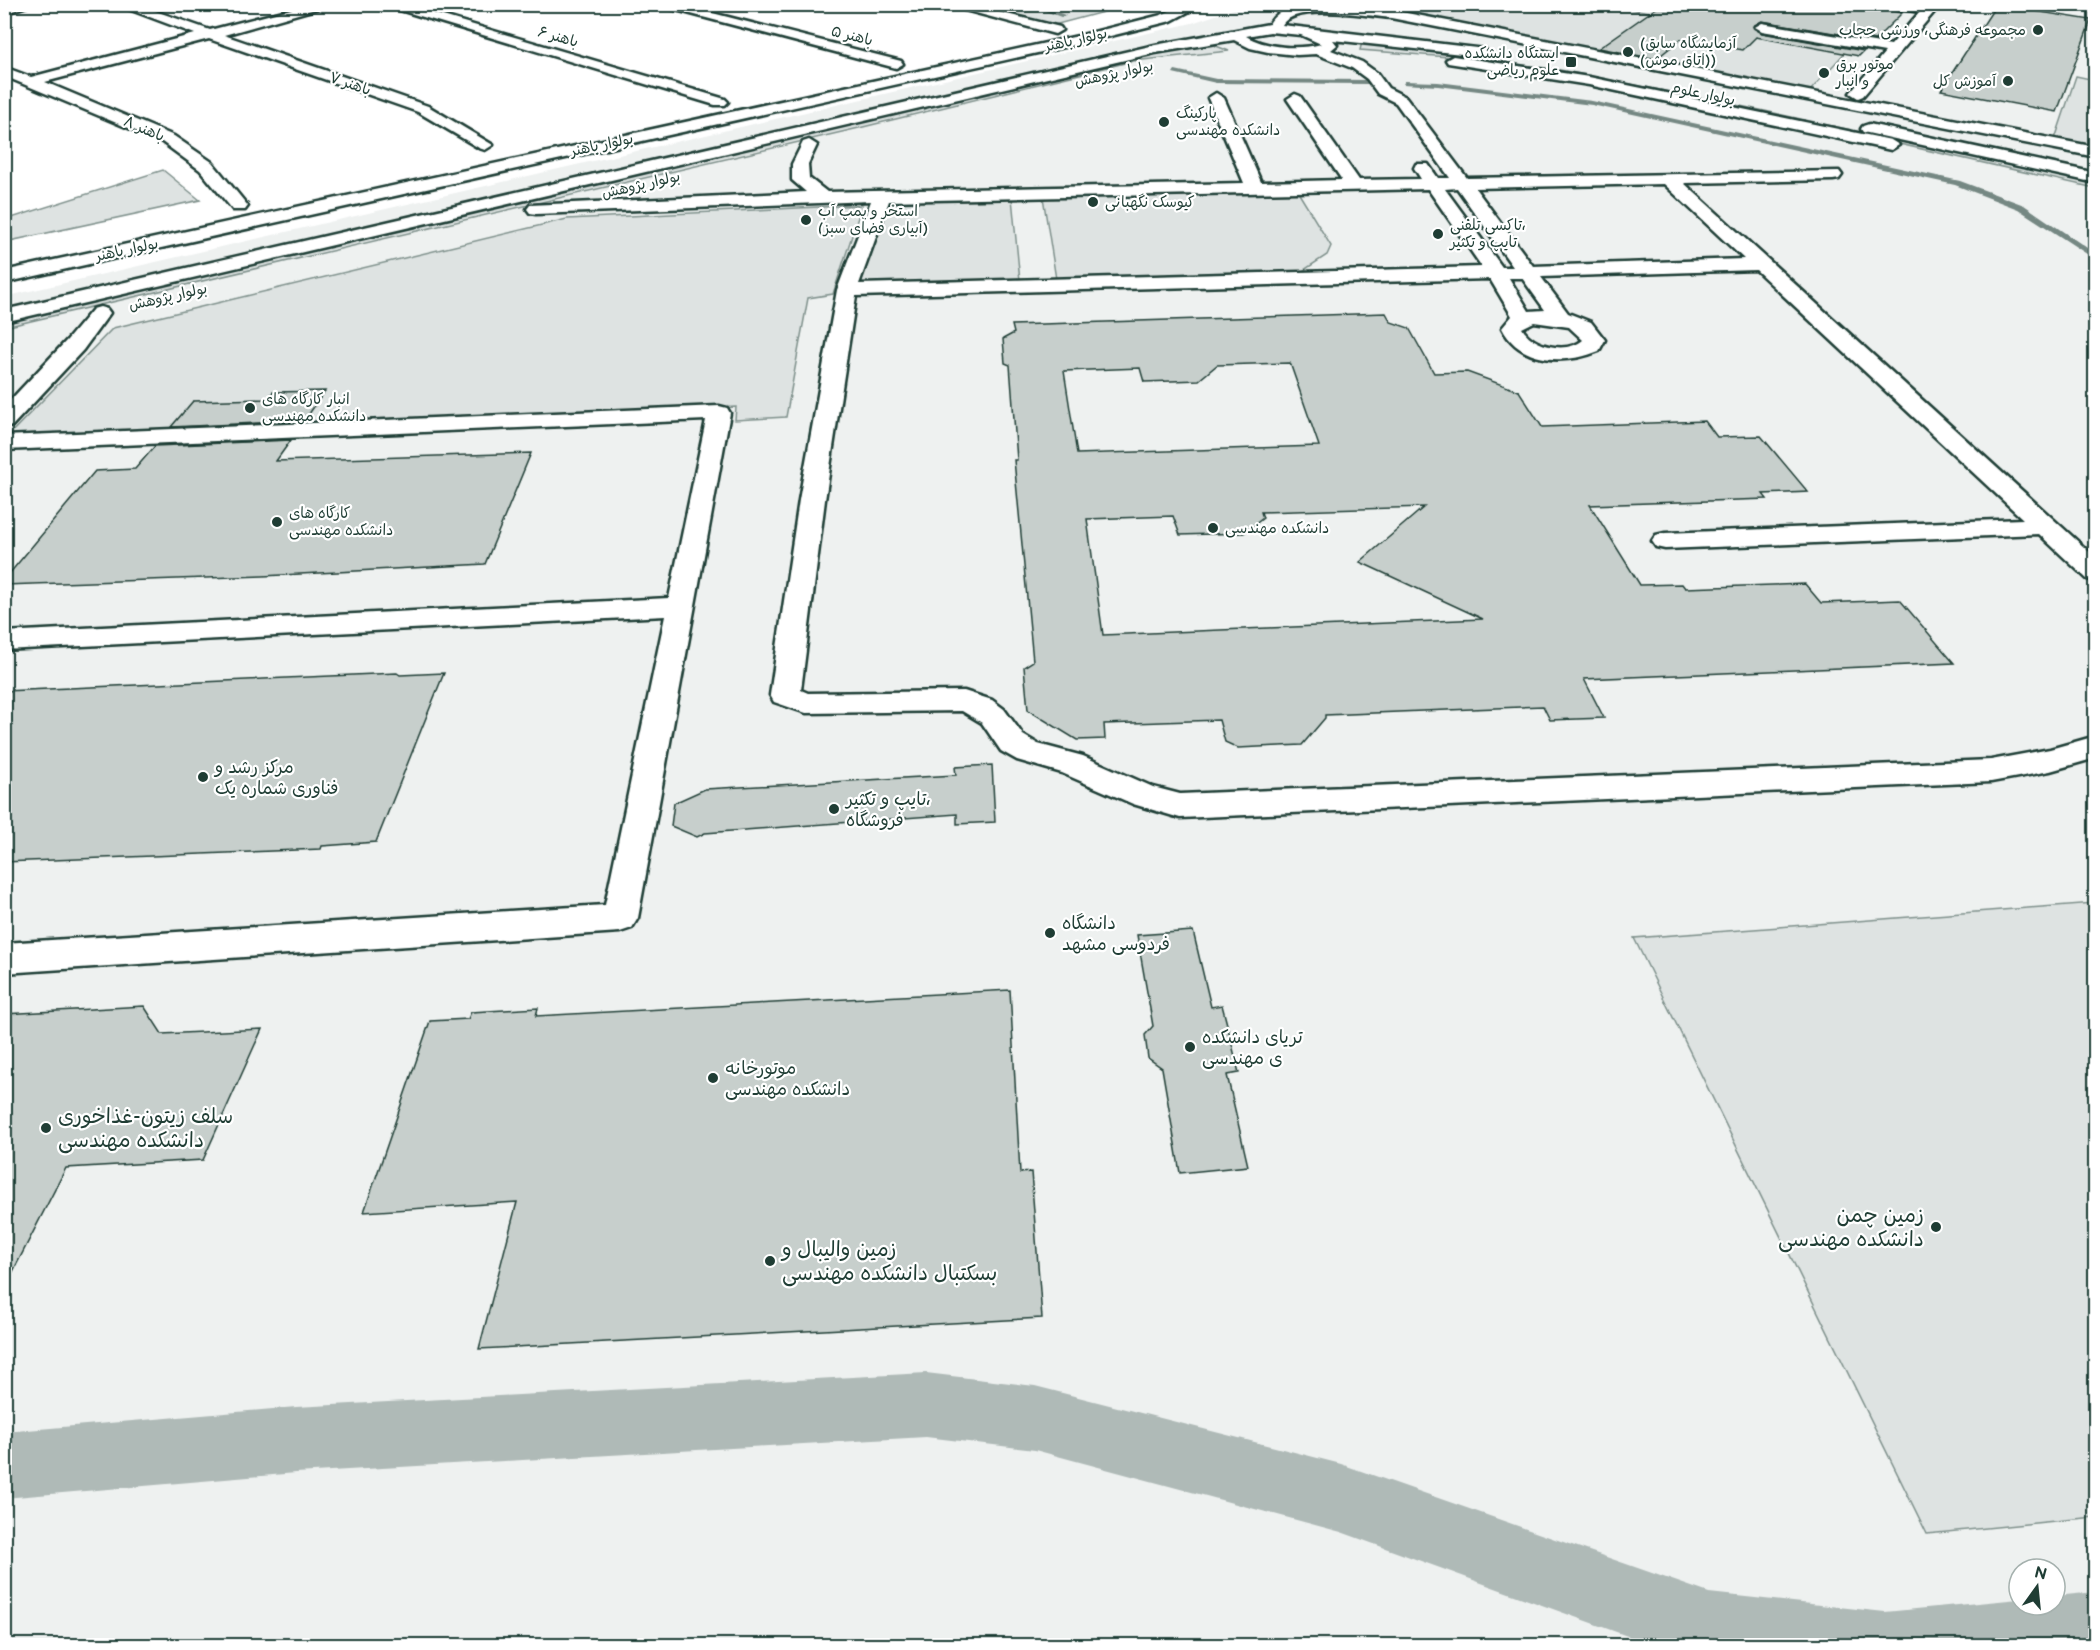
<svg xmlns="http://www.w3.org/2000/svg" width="2100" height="1650" font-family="'Balsamiq Sans','Playpen Sans Arabic',sans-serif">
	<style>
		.built { fill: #eef1f0; fill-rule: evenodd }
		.green { fill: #dee3e2; stroke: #7e908b; stroke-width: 1.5 }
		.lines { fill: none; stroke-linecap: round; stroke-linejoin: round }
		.stream { fill: #758883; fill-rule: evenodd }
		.canal { fill: #afbab7; fill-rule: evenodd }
		.building { fill: #c7cfcc; stroke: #1f3d34; stroke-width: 1.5; fill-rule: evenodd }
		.minor-casing { stroke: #1f3d34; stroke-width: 5 }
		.minor { fill: #fff; fill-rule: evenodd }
		.poi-dot { fill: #1f3d34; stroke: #fff; stroke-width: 2 }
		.labels { text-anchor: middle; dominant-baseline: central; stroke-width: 4.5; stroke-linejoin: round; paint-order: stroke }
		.far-poi-label { font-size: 15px; fill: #1f3d34; stroke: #fff; text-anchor: start }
		.far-street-label { font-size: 15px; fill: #1f3d34; stroke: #fff }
		.poi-label { font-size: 18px; fill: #1f3d34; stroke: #fff; text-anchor: start }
		.near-poi-label { font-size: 21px; fill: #1f3d34; stroke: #fff; text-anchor: start }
	</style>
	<rect width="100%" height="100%" fill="#fff"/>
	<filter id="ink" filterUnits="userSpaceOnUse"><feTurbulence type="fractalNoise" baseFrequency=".0167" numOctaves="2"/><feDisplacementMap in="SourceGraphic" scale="12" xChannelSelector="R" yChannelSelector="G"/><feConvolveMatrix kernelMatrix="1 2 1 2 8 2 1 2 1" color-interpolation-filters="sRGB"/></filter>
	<g filter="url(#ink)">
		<path class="built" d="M1245,5H2095V1645H5L4,297L1192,23ZM2019,1569H2055V1605H2019Z"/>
		<g class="green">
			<path d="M969,5L1130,4V5L1054,25Z"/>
			<path d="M1356,5H1609L1850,47L1809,92Z"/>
			<path d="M1206,42L1229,51L1133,61L859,128L5,327L4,320L1126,58Z"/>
			<path d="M1362,42L1560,70L1760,110L2095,183V188L1877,139L1461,58L1360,50Z"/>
			<path d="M2076,76L2095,80V147L2055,139Z"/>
			<path d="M163,170L200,200L5,242V220Z"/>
			<path d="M1298,192L1331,246L1327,255L1298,274L1056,279L1043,197Z"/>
			<path d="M1012,198L1020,281L859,285L890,201Z"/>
			<path d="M862,205L833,294L808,298L786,417L735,420L736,407L5,439L113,328L567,219Z"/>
			<path d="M2095,903V1517L1927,1534L1634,938Z"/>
		</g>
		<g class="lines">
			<g class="stream">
				<path d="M1035,4L1065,15L1066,16L1061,17L1027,4Z"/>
				<path d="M1175,70L1216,79L1368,80L1371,82L1368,84L1216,83L1173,73Z"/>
				<path d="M1405,81L1438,82L1592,101L1960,181L2024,205L2096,254V260L2018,209L1955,185L1592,105L1438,86L1403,84Z"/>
			</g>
			<path class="canal" d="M926,1373L1035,1386L1341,1464L1709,1593L1885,1612L2019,1599V1605H2055V1596L2096,1592V1646H1655L1341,1532L1035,1450L926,1437L296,1473L4,1498V1432L296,1407Z"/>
		</g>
		<g class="building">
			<path d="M1662,4H1864L1902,13L1875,40L1762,21L1753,26L1762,33L1864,51L1859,56L1756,37L1743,50L1681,39L1656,59L1599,48Z"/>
			<path d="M1996,5L2091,20L2057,112L1941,90Z"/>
			<path d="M1386,313L1391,322L1409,328L1434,373L1467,372L1519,391L1542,427L1705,421L1717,437L1761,436L1808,492L1763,494L1767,499L1590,505L1640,585L1682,584L1685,588L1805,584L1821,603L1900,600L1954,663L1584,679L1604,718L1550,720L1543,706L1325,715V718L1302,745L1238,748L1225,742L1219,720L1104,724L1105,739L1077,740L1028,710L1024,667L1033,661L1014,460H1017L1010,365L1005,363L1003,339L1014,333L1012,325ZM1290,363L1319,446L1077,454L1064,371L1140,368L1144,382L1199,380L1217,365ZM1424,507L1360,562L1483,619L1103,635L1087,519L1173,516L1180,535L1244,533L1263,518L1261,512Z"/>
			<path d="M325,391L304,421L171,427L193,401L267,399L273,392Z"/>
			<path d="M291,440L276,461L531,453L485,564L263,576L4,585V580L95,471L135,469L155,446Z"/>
			<path d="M397,673L400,675L444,673L376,842L322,846L321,849L4,862V691Z"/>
			<path d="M992,765L995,822L957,824V814L705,833L697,837L671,826L674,803L705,789L956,775L955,767Z"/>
			<path d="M1193,931L1211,1007L1222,1005L1229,1032L1239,1073L1227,1075L1248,1166L1180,1173L1162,1068L1148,1058L1145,1035L1153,1026L1137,935Z"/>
			<path d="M1010,990L1020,1173L1031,1172L1042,1318L479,1349L517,1202L364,1212L430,1021L468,1019L471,1012L538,1008L536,1016Z"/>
			<path d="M144,1006L162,1034L262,1029L203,1160L66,1168L4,1289V1014Z"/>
		</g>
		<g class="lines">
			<g class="minor-casing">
				<g id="minor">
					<path d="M10,4H33L4,14V6Z"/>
					<path d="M115,4H135L210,30L310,4H333L224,35L428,106L493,145L485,150L479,148L418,112L209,39L45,82L174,136L212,162L248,206L245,210H233L200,170L162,142L4,76V67L31,77L195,34Z"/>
					<path d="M380,4H402L725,99L728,102L725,105H715Z"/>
					<path d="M653,4H677L901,61L903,64L896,68Z"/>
					<path d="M942,4H966L1060,27L1062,30L1055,34Z"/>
					<path d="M1185,4H1203L1171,21L1078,44L4,283V271L1078,36L1161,15Z"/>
					<path d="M1889,4H1920L1934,7L1936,10L1863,96L1858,98L1850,93L1885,52L1762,31L1755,27L1762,23L1891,45L1920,12L1890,7Z"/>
					<path d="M1334,5L1391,10L2096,147V157L1391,18C1368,16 1295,3 1282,25L1485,49L1487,52L1480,56L1333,40L1337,45L1331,50L1362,62L1377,73L1388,88L1406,97L1467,178L1839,171L1842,175L1839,179L1833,180L1684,183L2096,558V581L2087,579L2039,534L1665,549L1656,547L1652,541L1656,535L1665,533L2023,519L1756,270L1541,277L1568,313L1591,322L1605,340L1599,351C1565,365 1520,364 1502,328L1512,316L1490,279L856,296L825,500L801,690L808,693L964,691L992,700L1004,709L1023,735L1038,744L1083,756L1153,787L1180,794L1991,760L2050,749L2096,736V758L2050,771L1991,782L1180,818L1133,804L1062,773L1017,760L1001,751L982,723L962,711L806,713L774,702L770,695L799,500L837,290L871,201L536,214L530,213L527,209L530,205L806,192L792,180V164L803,142L809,140L817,145L808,164L809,178L827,192L1244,183L1208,98L1216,93L1224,98L1261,182L1342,180L1287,99L1295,94L1300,96L1359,180L1421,179L1414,168L1416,164H1428L1438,178H1450L1396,103L1378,94L1367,79L1352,68L1316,54L1297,55L1268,52L1250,48L1234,40L1155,53L4,322V310L1155,45L1269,24C1282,2 1311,5 1334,5ZM1270,32L1301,35L1321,44C1299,50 1266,48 1246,36ZM1664,184L1744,259L1533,266L1475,188ZM1457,188L1513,267H1502L1445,189ZM1428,189L1482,267L859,284L889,201ZM1509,278H1522L1545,310L1529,311ZM1534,322L1569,327L1583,340C1567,354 1533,347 1522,328Z"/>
					<path d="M1453,56L1589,77L1891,140L1899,145L1891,150L1589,85L1448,63L1446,60Z"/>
					<path d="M1869,124L2096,173V183L1863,132L1861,129L1863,126Z"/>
					<path d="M100,307L107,309L110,313L83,350L12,426L4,428V407L67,340L93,309Z"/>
					<path d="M719,406L727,408L730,413L638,918L632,928L620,932L4,973V943L605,905L665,616L4,650V632L669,598L706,420L4,450V436Z"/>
				</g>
			</g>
			<use href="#minor" class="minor"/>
		</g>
	</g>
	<g class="poi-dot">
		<circle cx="2038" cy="30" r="6"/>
		<circle cx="1628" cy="52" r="6"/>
		<rect x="1565" y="56" width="12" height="12" rx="3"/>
		<circle cx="1824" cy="73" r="6"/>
		<circle cx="2008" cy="81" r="6"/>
		<circle cx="1164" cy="122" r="6"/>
		<circle cx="1093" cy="202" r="6"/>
		<circle cx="806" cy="220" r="6"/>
		<circle cx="1438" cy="234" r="6"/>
		<circle cx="250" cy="408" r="6"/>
		<circle cx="277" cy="522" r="6"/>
		<circle cx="1213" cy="528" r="6"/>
		<circle cx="203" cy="777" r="6"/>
		<circle cx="834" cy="809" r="6"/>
		<circle cx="1050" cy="933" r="6"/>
		<circle cx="1190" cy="1047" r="6"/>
		<circle cx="713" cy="1078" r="6"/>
		<circle cx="46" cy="1128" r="6"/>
		<circle cx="1936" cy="1227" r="6"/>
		<circle cx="770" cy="1261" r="6"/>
	</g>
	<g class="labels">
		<g class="far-poi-label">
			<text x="2026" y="30" text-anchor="end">مجموعه فرهنگی، ورزشی حجاب</text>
			<text x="1640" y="43">(آزمایشگاه سابق<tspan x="1640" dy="17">(اتاق موش))</tspan></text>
			<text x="1559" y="53" text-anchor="end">ایستگاه دانشکده<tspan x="1559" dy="17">علوم ریاضی</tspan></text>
			<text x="1836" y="64">موتور برق<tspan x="1836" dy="17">و انبار</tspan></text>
			<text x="1996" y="81" text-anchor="end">آموزش کل</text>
			<text x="1176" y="113">پارکینگ<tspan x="1176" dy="17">دانشکده مهندسی</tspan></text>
			<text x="1105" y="202">کیوسک نگهبانی</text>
			<text x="818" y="211">استخر و پمپ آب<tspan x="818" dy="17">(آبیاری فضای سبز)</tspan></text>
			<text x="1450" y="225">تاکسی تلفنی،<tspan x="1450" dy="17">تایپ و تکثیر</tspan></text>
			<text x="262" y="399">انبار کارگاه های<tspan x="262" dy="17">دانشکده مهندسی</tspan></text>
			<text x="289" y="513">کارگاه های<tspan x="289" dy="17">دانشکده مهندسی</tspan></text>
			<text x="1225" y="528">دانشکده مهندسی</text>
		</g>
		<g class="far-street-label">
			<text transform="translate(852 36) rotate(14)">باهنر ۵</text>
			<text transform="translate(558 37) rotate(16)">باهنر ۶</text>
			<text transform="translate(1076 40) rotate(-13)">بولوار باهنر</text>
			<text transform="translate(1114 74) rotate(-12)">بولوار پژوهش</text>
			<text transform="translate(350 84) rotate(19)">باهنر ۷</text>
			<text transform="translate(1703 94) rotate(12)">بولوار علوم</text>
			<text transform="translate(144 129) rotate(23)">باهنر ۸</text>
			<text transform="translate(602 145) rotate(-12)">بولوار باهنر</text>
			<text transform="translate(641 185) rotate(-13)">بولوار پژوهش</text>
			<text transform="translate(127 250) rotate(-12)">بولوار باهنر</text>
			<text transform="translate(168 297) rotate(-13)">بولوار پژوهش</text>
		</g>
		<g class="poi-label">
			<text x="215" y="767">مرکز رشد و<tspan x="215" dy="21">فناوری شماره یک</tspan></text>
			<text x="846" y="799">تایپ و تکثیر،<tspan x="846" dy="21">فروشگاه</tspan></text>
			<text x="1062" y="923">دانشگاه<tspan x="1062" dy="21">فردوسی مشهد</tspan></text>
			<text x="1202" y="1037">تریای دانشکده<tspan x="1202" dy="21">ی مهندسی</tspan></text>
			<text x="725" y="1068">موتورخانه<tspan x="725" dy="21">دانشکده مهندسی</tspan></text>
		</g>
		<g class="near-poi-label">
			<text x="58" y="1116">سلف زیتون-غذاخوری<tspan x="58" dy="24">دانشکده مهندسی</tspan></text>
			<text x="1924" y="1215" text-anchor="end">زمین چمن<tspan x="1924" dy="24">دانشکده مهندسی</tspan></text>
			<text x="782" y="1249">زمین والیبال و<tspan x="782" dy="24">بسکتبال دانشکده مهندسی</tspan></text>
		</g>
	</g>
	<rect width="2100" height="1650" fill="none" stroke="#fff" stroke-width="24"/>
	<rect x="12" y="12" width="2076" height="1626" fill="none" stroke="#1f3d34" stroke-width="2" filter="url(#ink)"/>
	<g transform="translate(2037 1587) rotate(15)"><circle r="28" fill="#ffffff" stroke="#a5b1ae" stroke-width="1.5"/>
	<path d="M0-4.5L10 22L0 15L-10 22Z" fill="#1f3d34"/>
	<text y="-9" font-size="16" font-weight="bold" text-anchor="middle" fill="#1f3d34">N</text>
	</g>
</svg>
